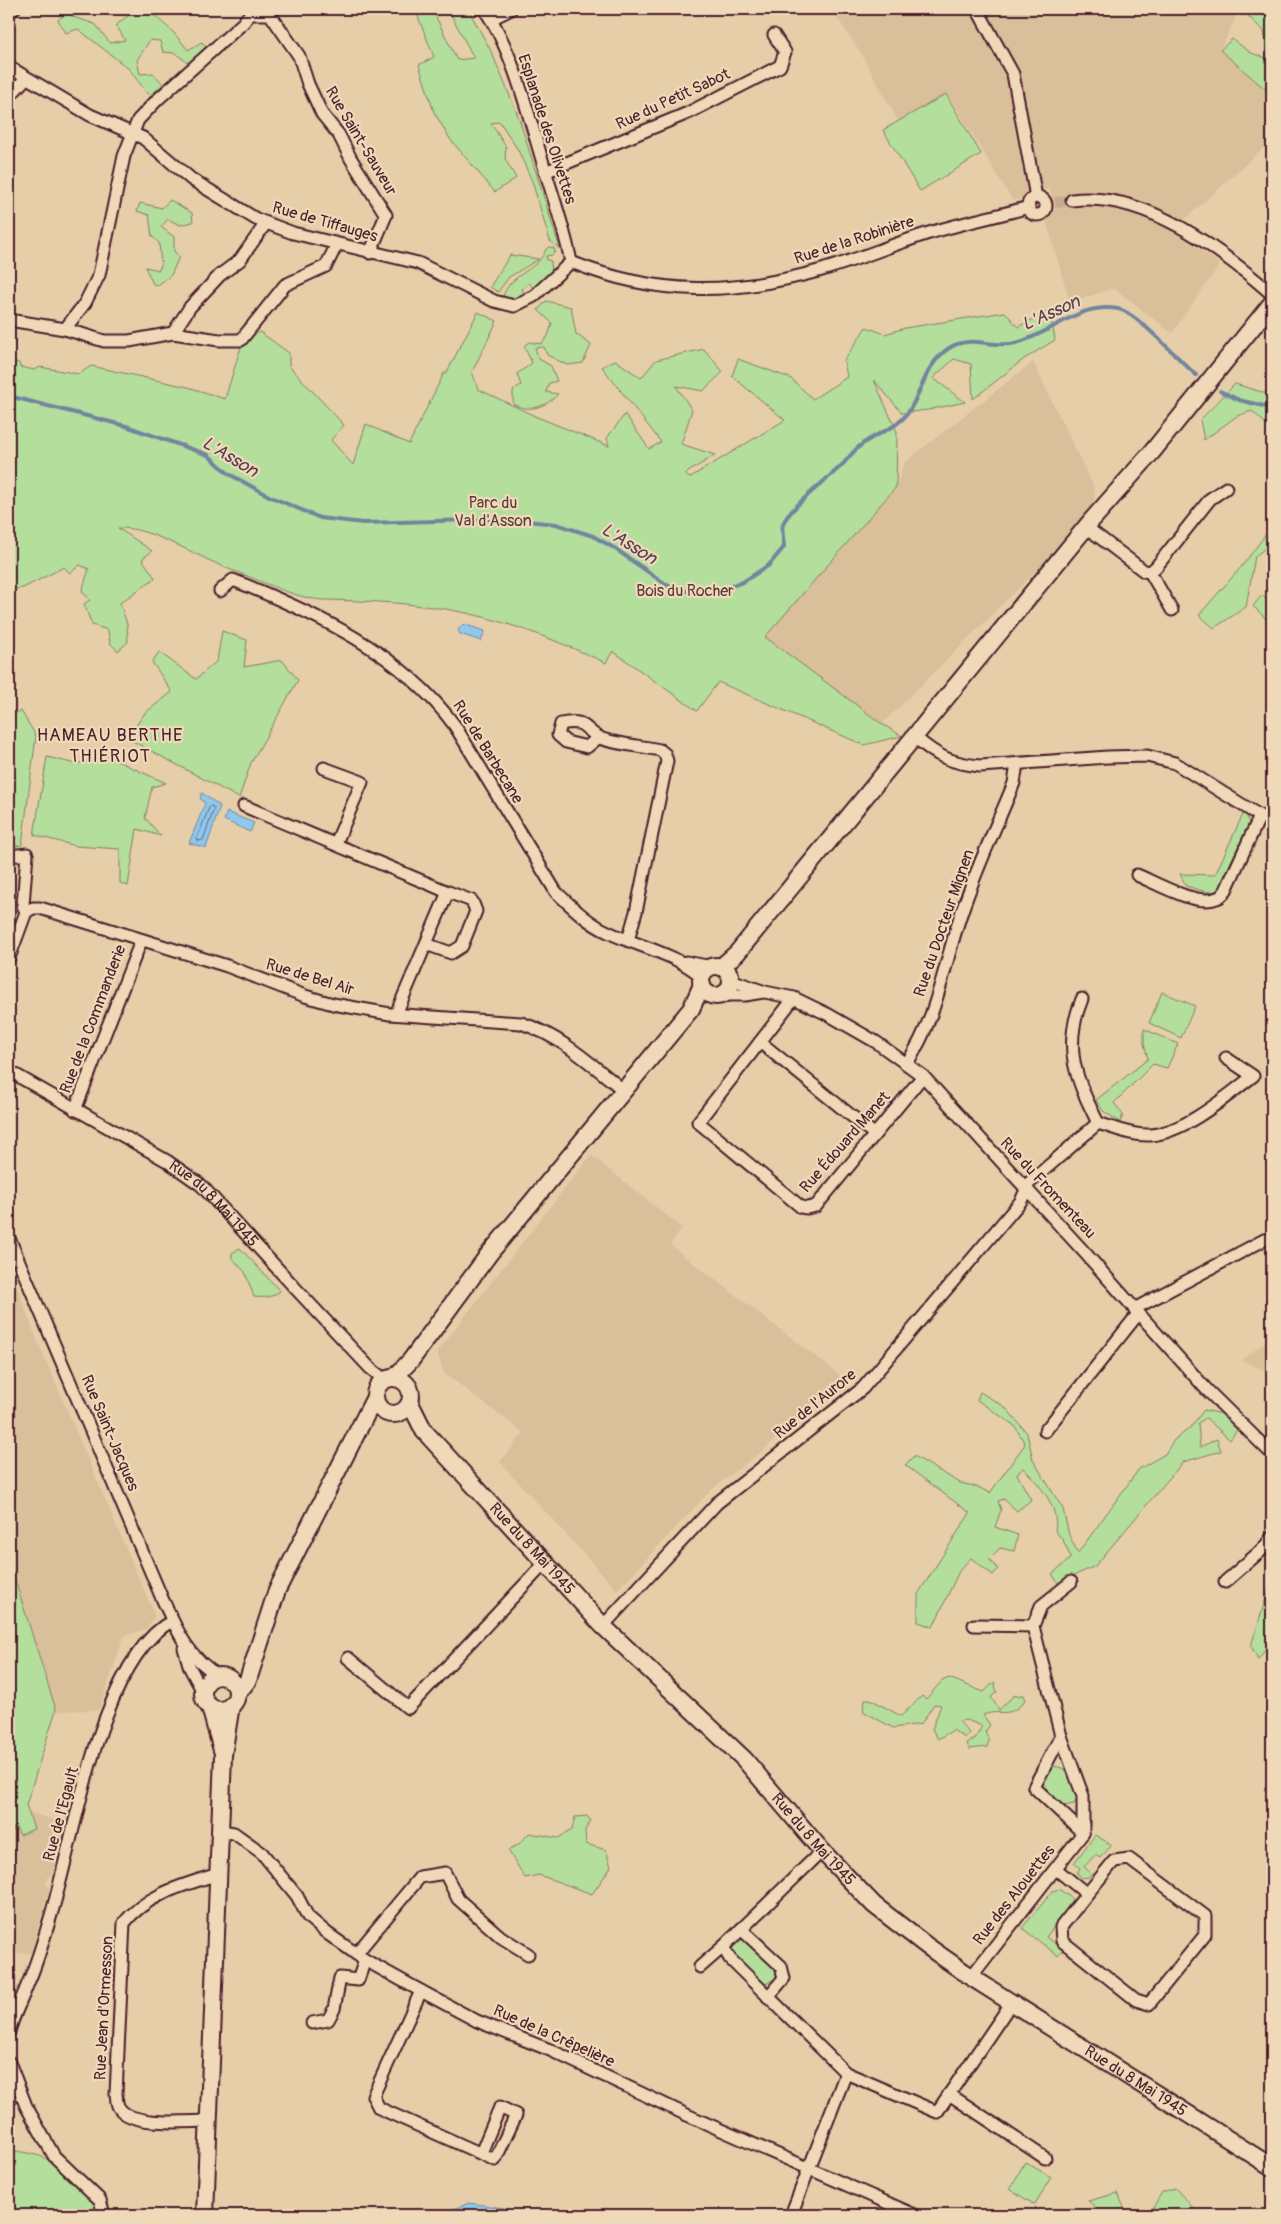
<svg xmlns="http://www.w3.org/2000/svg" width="1281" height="2224" font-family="Pangolin,sans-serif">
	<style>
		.built { fill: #d9bf9a }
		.green { fill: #b4de9c; stroke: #7f7e64 }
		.water { fill: #8dc9ed; stroke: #72859f }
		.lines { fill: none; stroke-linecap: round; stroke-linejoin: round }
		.shore { stroke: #656379; stroke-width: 1 }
		.stream { stroke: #72859f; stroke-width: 4 }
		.minor-tunnel { stroke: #c7ab90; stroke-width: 11; stroke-dasharray: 11 5.5; stroke-linecap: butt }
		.minor-casing { stroke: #4a1f2b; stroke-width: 15 }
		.secondary-casing { stroke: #4a1f2b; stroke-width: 20 }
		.minor { stroke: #efd9b8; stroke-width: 11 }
		.secondary { stroke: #efd9b8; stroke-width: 16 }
		.labels { text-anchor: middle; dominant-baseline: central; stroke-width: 4.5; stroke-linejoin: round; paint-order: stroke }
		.street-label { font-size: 16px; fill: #4a1f2b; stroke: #efd9b8 }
		.park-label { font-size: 16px; fill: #5a3c3c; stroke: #efd9b8 }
		.water-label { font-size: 18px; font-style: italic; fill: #574152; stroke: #efd9b8 }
		.neighbourhood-label { font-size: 18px; letter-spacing: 1px; fill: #4a1f2b; stroke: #efd9b8 }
	</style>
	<rect width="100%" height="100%" fill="#e6cea9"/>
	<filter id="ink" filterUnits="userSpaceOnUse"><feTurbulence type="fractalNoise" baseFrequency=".02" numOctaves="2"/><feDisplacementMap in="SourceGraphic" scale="10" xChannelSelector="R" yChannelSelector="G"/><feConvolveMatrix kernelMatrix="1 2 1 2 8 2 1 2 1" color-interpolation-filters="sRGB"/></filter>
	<g filter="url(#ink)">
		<g class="built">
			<path d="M831,9H1126L1130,14L1135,9L1239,10L1220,50L1272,95V140L1184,220L1175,232L1220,264L1172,333L1114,288L1070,303L1046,220L1054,210L1050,189L1034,191L1022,199L1013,201L947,93L898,121L861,53Z"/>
			<path d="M1033,362L1094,488L1095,512L882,724L764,637L896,487L905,462Z"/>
			<path d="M591,1155L682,1228L670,1245L841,1376L766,1448L712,1489L617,1590L500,1462L524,1433L444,1373L437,1352Z"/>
			<path d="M9,1265L34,1333L155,1616L146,1629L124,1636L99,1710L56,1711L26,1805L31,1813L69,1825L53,1874L48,1877L46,1883L49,1888L31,1953H9Z"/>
			<path d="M1272,1338V1374L1241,1360Z"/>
		</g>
		<g class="green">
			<path d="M134,9H157L153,14L174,33L188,50L202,42L206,47L188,63L175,53L163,52L160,41L150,40L137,60L140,74L153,73L163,84L152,94L147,93L129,69L78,29L66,33L58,20L69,11L73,17L95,24L110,43L125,40L116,25L130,14L135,13Z"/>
			<path d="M415,9H432L457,60L474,58L448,9H468L492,53L519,118L560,249L550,241L532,181L518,150L500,122L491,123L506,147L505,159L516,178L495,192L450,139L434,112L419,65L434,57Z"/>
			<path d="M1258,9L1272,24V95L1220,50L1232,39L1251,53L1267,58L1264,31L1248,16Z"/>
			<path d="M946,94L981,154L920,191L883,130Z"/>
			<path d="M170,200L192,213L193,222L180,225L168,219L161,227L174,237V251L179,257L171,275L158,285L153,284L145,267L159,270L161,265L159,243L152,236L149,215L137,211L140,203L162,208Z"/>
			<path d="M549,247L554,248L555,252L552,255L546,256L547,260L551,261L552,274L534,289L529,283L522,289L526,295L517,299L503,297C508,274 539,271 546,249Z"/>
			<path d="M510,255L539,259L509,277L498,292L490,287Z"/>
			<path d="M546,301L571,307L576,334L591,345L583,363L567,365L547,355L544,347L535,348L539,359L551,366L557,381L549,383L546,392L558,394C546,407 529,413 513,404V390L521,385L517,374L532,363L524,346L529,342L541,344L548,336L552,323L538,310Z"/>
			<path d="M1050,310L1055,340L1024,359L973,399L971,364L954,359L933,378L965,402L928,410L902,413L874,380L897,432L896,487L765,637L882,724L902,736L864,745L718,682L697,711L614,652H612L606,663C561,642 515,624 467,613C419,603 372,601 324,600C296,599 260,580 234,571C201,559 150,526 118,528L152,551L142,559L155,578L120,603L127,624L128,642L118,651L110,643L108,630L92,625L84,604L90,600L82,591L89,569L80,565L70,573L64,567L23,588L9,590V360L19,363L20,367L34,370L40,367L79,374L91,366L188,387L225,399L243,340L260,332L289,353V366L344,425L331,440L353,465L366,424L409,444L444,373L446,374L478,312L497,321L472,372L478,389L537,417L609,446L607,438L625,414L649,449L661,442L602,367L615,360L641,378L656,360L704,349L723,372L703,391L676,386L692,410L681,444L715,455L685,474L689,478L785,420L732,376L738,359L790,378L813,399L847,377L844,361L866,327L885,334L905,328L1005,312L1018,327Z"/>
			<path d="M1235,384L1272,395V425L1265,423L1252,411L1237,416L1204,440L1200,420Z"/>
			<path d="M1272,526V543L1255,556L1246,607L1214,628L1199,615L1242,566Z"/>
			<path d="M1262,595L1272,605V625L1253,606Z"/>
			<path d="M222,631L247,640L244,667L282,660L298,680L251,763L239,798L127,738L145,713L172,692L152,662L159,652L196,679L217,661Z"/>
			<path d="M21,711L36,736L22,845L9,847V715Z"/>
			<path d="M106,756L166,783L152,787L145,818L161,836L137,829L128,886L120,883V849L76,846L34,835L47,757L76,764Z"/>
			<path d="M1243,814L1247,816L1249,824L1217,891L1206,892L1186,886L1180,874L1215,875Z"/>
			<path d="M1162,992L1195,1006L1181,1038L1149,1023Z"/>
			<path d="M1144,1029L1178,1044L1167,1068L1153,1064L1114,1103L1123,1115L1120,1122L1103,1111L1096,1100L1148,1059L1144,1044Z"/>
			<path d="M240,1248L280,1291C272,1298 264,1298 254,1297L245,1272L232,1258V1253Z"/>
			<path d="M980,1392L1005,1407L1027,1433L1033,1460L1063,1509L1069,1535L1078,1553L1139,1469L1165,1454L1174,1440L1189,1429L1204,1410L1223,1414L1237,1430L1230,1440L1206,1418L1198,1423L1200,1447L1217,1439L1221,1451L1183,1462L1095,1566L1058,1583L1052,1574L1071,1558L1063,1540L1055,1531C1060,1507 1039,1484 1023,1468L1017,1474L1031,1500L1017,1511L1004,1499L998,1501L1001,1510L995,1527L1018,1535L1014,1551L1000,1548L989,1559L998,1569L993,1575L971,1558L959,1571L933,1627L918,1622V1594L970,1513L905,1465L914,1456L960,1483L978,1487L990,1493L1025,1444L1015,1426L977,1400Z"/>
			<path d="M9,1561L56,1710L26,1805L34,1829L20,1835L15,1826L9,1838Z"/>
			<path d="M1272,1579C1272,1607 1278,1638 1258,1659L1251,1646Z"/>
			<path d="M949,1678L984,1692L994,1682L997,1692L991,1697L999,1710L1013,1696L1023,1695L1025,1700C1010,1720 1002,1708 983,1715L990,1725L985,1732L989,1740L987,1747L969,1749L967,1743L975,1739L982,1726L967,1720L959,1721L969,1733L965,1738L953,1730L938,1739L932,1729L941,1705L934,1704L921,1724L893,1728L863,1711L865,1699H870L901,1716L922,1696L926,1699L942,1681Z"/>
			<path d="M1054,1766L1069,1770L1078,1796L1074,1804L1064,1806L1048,1791L1044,1780Z"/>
			<path d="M587,1816L591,1821L585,1830L586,1844L606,1850L611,1867L592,1894L539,1875L525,1878L508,1850L519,1844L529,1833L558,1838L572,1830L575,1817Z"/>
			<path d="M1095,1835L1112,1845L1100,1858L1095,1855L1084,1867L1092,1874L1089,1877L1082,1878L1077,1873L1080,1868L1074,1863Z"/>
			<path d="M1059,1889L1074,1900L1046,1937L1063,1950L1058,1956L1022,1928L1053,1891Z"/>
			<path d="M745,1939L776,1971V1978L764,1985L733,1954L732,1947L739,1940Z"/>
			<path d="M17,2151C27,2153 39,2155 47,2159C64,2168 97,2196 100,2215H9V2159Z"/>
			<path d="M1025,2162L1051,2177L1035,2205L1010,2189Z"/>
			<path d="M1175,2188L1200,2215H1149L1162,2192Z"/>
			<path d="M1118,2193L1127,2215H1105L1088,2201Z"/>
		</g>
		<g class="water">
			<path d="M463,624L485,631L481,641L460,634L458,630Z"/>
			<path d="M202,793L220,806L206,848L189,843L205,804L200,798Z"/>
			<path d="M227,812L254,823L250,832L224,820Z"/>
			<path d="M469,2203L504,2208L513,2215H438Z"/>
		</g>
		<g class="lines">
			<g class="shore">
				<path d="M212,806L214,809L203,840L198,841L197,838L209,808Z"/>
				<path d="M452,2215L470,2209L505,2215"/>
			</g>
			<g class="stream">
				<path d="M1220,391L1239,400L1272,408"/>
				<path d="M9,396L126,426L208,455L229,474L269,496L320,518L363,523L507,519L556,524L593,536L614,548L667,585L683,591H716L743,582L769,565L784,547C784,540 781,530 783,524C788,509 829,478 842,465C848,459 853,451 860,446C875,433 895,430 907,414C922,393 925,364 949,348C970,334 994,349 1016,343C1052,334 1078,302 1118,309C1136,312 1180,361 1196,375"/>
			</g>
			<path class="minor-tunnel" d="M1055,203L1072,200"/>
			<g class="minor-casing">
				<g id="minor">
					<path d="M484,9C512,46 531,124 545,170C554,200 565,231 571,262"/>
					<path d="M977,9L1013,74L1036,197"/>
					<path d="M9,12L14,9"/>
					<path d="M250,14H270L299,56L308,84L322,114L339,135L351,159L386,215L370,253"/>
					<path d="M491,19L511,9"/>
					<path d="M9,67L90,115L143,138L191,179L256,219L293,233L418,263L494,301L514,306L534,296L571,262"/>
					<path d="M9,97L26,78"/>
					<path d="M545,172L688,113L780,66L785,52L774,35"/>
					<circle cx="1037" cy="206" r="9"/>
					<path d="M1072,200C1144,190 1221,250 1272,294"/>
					<path d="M571,262C658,297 733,295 822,270C856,260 889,246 923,235C957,224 994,217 1029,207"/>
					<path d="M9,320L65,329L104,341H129L173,333L219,340H241L285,285L326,266L337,244"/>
					<path d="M65,329L85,303L99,275L124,156L138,120L157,100L243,23L250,14"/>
					<path d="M173,333L190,307L220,275L240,260L266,223"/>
					<path d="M1086,527L1144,571L1150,572L1156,567L1210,499L1226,488"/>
					<path d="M1150,572L1172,610"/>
					<path d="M220,591L233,580C315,613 401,652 455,726L556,892C572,907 588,923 608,932C639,947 675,953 702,977"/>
					<path d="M599,737L587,747L566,742L558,735L561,724C585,719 582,727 598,737C607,743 647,747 660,750L665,754L667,761L636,912L628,940"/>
					<path d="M916,738C938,757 951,763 980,766L1108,757L1147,756L1175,763L1260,816L1272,821"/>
					<path d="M324,768L362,782L336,843"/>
					<path d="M244,806L448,892L396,1014"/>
					<path d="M9,856L27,854L23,905L26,912"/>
					<path d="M1137,875C1156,883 1197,907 1217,898C1221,897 1224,893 1226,890L1260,816"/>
					<path d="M426,944L451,953L462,946L476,911L472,901L448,892"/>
					<path d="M9,958L26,912L33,908H40L227,966L305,996L333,1004L390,1014L521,1023C561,1036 591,1064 623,1090"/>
					<path d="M686,962L712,967"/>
					<path d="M731,980L765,992L794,998L829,1015L876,1042L923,1076L1086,1254L1207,1390L1272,1454"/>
					<path d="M723,995H745L763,992"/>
					<path d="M794,998L698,1122L801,1207L807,1208L816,1206L923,1076"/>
					<path d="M1082,999C1062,1048 1076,1079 1098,1123"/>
					<path d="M760,1042L874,1134"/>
					<path d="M907,1063C937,1019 944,964 961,914C976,869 996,827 1014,783L1017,764"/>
					<path id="s1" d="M9,1071L167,1161L201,1185L297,1290L370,1368L385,1380"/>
					<path d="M75,1110L141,941"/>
					<path d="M9,1238L161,1596C176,1628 187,1657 219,1676"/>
					<path d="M1134,1309L1264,1240L1272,1239"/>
					<path d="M1045,1431L1138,1314"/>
					<path d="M1225,1582L1263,1549L1272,1537"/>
					<path d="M974,1625L1033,1626"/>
					<path d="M603,1626L717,1503L863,1388L1021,1201L1029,1183L1098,1123C1114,1128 1133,1136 1150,1135C1184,1133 1227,1096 1253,1076L1226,1058"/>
					<path d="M184,1648L190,1668L203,1692"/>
					<path d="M348,1658L408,1708L545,1563"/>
					<path d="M1061,1736L1034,1787L1083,1833"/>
					<path d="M221,1831L234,1833L262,1853L297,1896L308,1917L328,1934L365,1960L421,1991L477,2021L550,2050L687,2115L915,2215"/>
					<path d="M822,1851L723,1947L730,1959L846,2073L937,2112L1012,2002"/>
					<path d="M1056,1869L1087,1894L1114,1861L1129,1859L1205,1916V1935L1149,2004L1136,2000L1062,1941L1061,1927L1087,1894"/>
					<path d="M741,1929L781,1966L784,1978L768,1997"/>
					<path d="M356,1954L420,1877L445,1873L458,1899L501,1937L528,1954"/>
					<path d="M700,1967L723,1947"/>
					<path d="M971,1977L1083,1833V1796L1061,1736L1033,1626L1041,1606L1071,1582"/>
					<path d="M421,1991L373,2096L379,2108L495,2160L516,2115L500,2107L481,2153"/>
					<path d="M312,2023L328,2020L334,2009L340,1978L358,1980L365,1960"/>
					<path d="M9,2032C13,2015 22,2000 28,1983C38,1961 44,1938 51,1915C74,1840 100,1659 172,1621"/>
					<path d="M9,2062L26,2106L54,2156L100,2200L104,2215"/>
					<path d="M949,2094L1045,2158"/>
					<path d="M209,2121C187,2121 134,2127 120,2109C116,2105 117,2099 116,2094L124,1923C147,1894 184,1885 218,1874"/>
					<path d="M791,2215L846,2073"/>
				</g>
			</g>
			<g class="secondary-casing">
				<g id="secondary">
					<circle cx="716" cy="981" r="15"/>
					<path d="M721,967L737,953L1091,521L1152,452L1272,303"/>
					<path d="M394,1378L411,1360L489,1254L691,1009L702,985"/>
					<circle cx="393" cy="1396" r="18"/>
					<path id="s2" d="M410,1403L424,1431L603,1626L744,1759L822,1851L874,1905L927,1946L971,1977L1272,2167"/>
					<circle cx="220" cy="1693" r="17"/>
					<path d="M237,1694L248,1680L277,1590L375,1397"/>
					<path d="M210,1707L222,1750"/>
					<path d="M205,2215L223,1755L231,1705"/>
				</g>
			</g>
			<use href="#minor" class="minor"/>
			<use href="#secondary" class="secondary"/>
		</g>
	</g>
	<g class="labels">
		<g class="street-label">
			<text transform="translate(673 99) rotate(-25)">Rue du Petit Sabot</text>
			<text transform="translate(547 129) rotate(72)">Esplanade des Olivettes</text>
			<text transform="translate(361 141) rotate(59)">Rue Saint-Sauveur</text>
			<text transform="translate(325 222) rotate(16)">Rue de Tiffauges</text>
			<text transform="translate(854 240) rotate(-18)">Rue de la Robinière</text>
			<text transform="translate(488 752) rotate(58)">Rue de Barbecane</text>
			<text transform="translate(944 923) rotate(-71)">Rue du Docteur Mignen</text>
			<text transform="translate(310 977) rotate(17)">Rue de Bel Air</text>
			<text transform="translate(93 1019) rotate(-69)">Rue de la Commanderie</text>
			<text transform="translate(845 1142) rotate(-49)">Rue Édouard Manet</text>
			<text transform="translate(1048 1188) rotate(47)">Rue du Fromenteau</text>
			<text stroke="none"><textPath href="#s1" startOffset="245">Rue du 8 Mai 1945</textPath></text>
			<text transform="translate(815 1404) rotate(-39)">Rue de l'Aurore</text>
			<text transform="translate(110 1433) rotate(67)">Rue Saint-Jacques</text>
			<text stroke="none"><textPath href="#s2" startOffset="191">Rue du 8 Mai 1945</textPath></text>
			<text transform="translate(61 1814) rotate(-75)">Rue de l'Egault</text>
			<text stroke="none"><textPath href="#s2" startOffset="596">Rue du 8 Mai 1945</textPath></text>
			<text transform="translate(1014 1895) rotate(-52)">Rue des Alouettes</text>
			<text transform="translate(104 2008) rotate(-87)">Rue Jean d'Ormesson</text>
			<text transform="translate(554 2036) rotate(24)">Rue de la Crêpelière</text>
			<text stroke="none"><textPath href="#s2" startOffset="1001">Rue du 8 Mai 1945</textPath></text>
		</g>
		<g class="park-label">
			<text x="493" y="503">Parc du<tspan x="493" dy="18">Val d'Asson</tspan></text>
			<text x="685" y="591">Bois du Rocher</text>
		</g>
		<g class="water-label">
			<text transform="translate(1051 313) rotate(-24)">L'Asson</text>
			<text transform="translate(230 457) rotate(31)">L'Asson</text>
			<text transform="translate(629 544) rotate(32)">L'Asson</text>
		</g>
		<g class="neighbourhood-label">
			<text x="110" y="735">HAMEAU BERTHE<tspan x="110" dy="21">THIÉRIOT</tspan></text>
		</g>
	</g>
	<rect width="1281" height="2224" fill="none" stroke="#efd9b8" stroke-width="30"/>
	<rect x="15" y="15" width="1251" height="2194" fill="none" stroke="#4a1f2b" stroke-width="2" filter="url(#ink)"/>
</svg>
